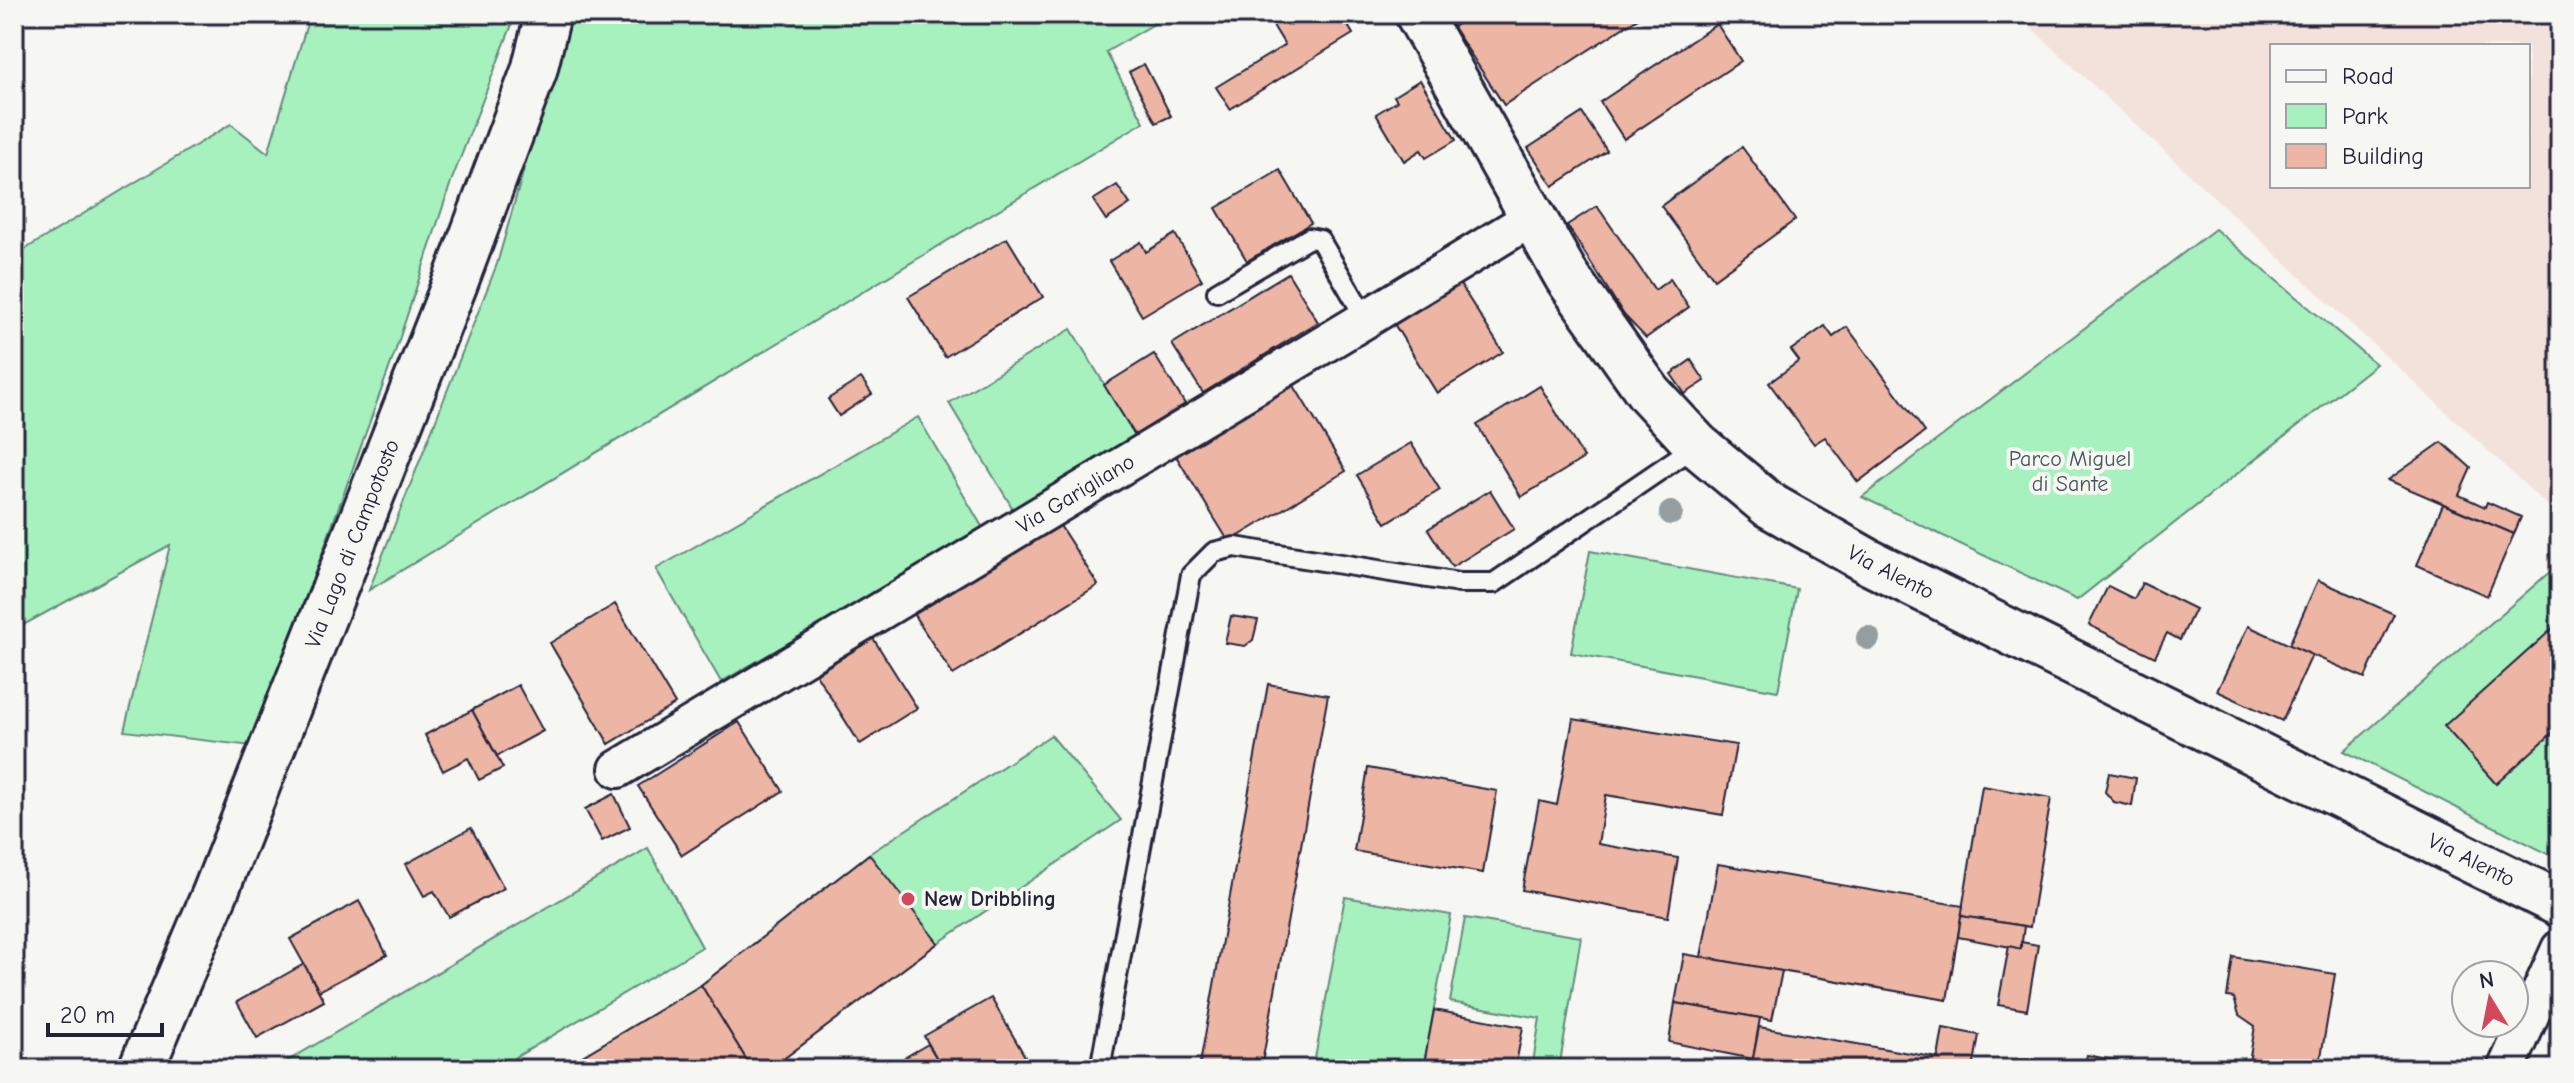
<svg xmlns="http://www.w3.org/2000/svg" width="2574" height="1083" font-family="'Comic Neue',sans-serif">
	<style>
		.built { fill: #f3e2db; fill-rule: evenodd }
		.green { fill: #a7f1bf; stroke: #648a7d; stroke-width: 2 }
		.building { fill: #edb5a4; stroke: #22223b; stroke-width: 2 }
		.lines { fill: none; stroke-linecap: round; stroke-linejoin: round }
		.service-casing { stroke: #22223b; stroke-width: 24 }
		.minor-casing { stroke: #22223b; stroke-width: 42 }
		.tertiary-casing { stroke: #22223b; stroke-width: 50 }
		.service { stroke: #f6f6f2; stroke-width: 18 }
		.minor { stroke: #f6f6f2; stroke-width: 36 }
		.tertiary { stroke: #f6f6f2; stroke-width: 44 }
		.rail { stroke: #22223b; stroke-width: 6; stroke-dasharray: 12 6; stroke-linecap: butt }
		.tree { fill: #949ea0 }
		.poi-dot { fill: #d1495b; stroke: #f6f6f2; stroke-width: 3 }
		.labels { text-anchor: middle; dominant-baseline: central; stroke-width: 8; stroke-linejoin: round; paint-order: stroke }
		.park-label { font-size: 22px; fill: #43565c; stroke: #f6f6f2 }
		.street-label { font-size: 22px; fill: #22223b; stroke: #f6f6f2 }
		.poi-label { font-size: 22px; font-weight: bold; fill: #22223b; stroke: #f6f6f2; text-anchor: start }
	</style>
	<rect width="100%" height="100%" fill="#f6f6f2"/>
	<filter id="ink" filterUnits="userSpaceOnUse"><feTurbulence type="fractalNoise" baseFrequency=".0125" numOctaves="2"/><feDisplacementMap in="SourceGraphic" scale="16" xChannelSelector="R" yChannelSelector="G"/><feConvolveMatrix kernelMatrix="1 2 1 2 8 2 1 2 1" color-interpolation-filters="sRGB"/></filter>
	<g filter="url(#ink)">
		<path class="built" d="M2016,14H2560V517ZM2272,46H2528V186H2272Z"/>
		<g class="green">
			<path d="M310,14H516L451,182L394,355L252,746L124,731L170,545L14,630V256L231,124L268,153Z"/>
			<path d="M568,14H1171L1106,52L1144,122L369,590L497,264Z"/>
			<path d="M2215,229L2376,364L2077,600L1862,497Z"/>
			<path d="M1071,329L1135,435L1013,509L949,403Z"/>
			<path d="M918,417L984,530L721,682L656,569Z"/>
			<path d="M1590,551L1797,589L1778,691L1571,653Z"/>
			<path d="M2560,563V860L2344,751Z"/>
			<path d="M1051,735L1121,820L938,943L770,1069H561L701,985L869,854Z"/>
			<path d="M648,848L702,947L496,1069H274Z"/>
			<path d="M1345,897L1451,915L1423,1069H1313Z"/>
			<path d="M1465,918L1581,937L1559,1069H1532L1540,1018L1450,1002Z"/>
		</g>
		<g class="building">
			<path d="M1266,14H1341L1353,34L1230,109L1216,87L1285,45Z"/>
			<path d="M1472,14H1644L1504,105L1453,27Z"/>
			<path d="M1717,24L1741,61L1624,139L1600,102Z"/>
			<path d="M1144,64L1171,116L1156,123L1129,72Z"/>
			<path d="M1420,80L1456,140L1426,158L1421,150L1404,161L1376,114L1397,101L1394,96Z"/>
			<path d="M1582,113L1607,151L1553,186L1528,148Z"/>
			<path d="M1742,147L1795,220L1714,279L1661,206Z"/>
			<path d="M1280,170L1311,223L1247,261L1216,208Z"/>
			<path d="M1117,185L1130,204L1106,220L1093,200Z"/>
			<path d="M1597,206L1655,290L1670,279L1689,307L1646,338L1624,315L1567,225Z"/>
			<path d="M1175,234L1202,280L1142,316L1109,261L1141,242L1146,252Z"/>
			<path d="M1007,238L1043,297L945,357L908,297Z"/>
			<path d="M1288,273L1318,322L1203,393L1172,344Z"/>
			<path d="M1456,278L1503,352L1437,393L1391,319Z"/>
			<path d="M1825,326L1833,337L1847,327L1925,432L1858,482L1825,437L1814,444L1769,383L1799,361L1791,350Z"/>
			<path d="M1154,354L1185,404L1135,435L1104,385Z"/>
			<path d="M1691,360L1705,381L1685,394L1671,374Z"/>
			<path d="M861,378L872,394L839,416L828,399Z"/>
			<path d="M1293,384L1346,471L1229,542L1176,456Z"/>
			<path d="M1540,386L1584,458L1521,497L1477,425Z"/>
			<path d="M2442,442L2471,468L2459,495L2485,507L2487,502L2521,517L2514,534L2388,480Z"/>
			<path d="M1411,443L1440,490L1386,523L1357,475Z"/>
			<path d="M1490,490L1514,529L1452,567L1428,529Z"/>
			<path d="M2443,504L2514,534L2487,596L2417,565Z"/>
			<path d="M1059,524L1098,585L953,675L914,615Z"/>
			<path d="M2318,580L2394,614L2365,678L2289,645Z"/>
			<path d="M2142,583L2195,609L2180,640L2167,633L2155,657L2089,625L2108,586L2134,599Z"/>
			<path d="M615,604L675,704L609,744L550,643Z"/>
			<path d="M1231,616L1258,620L1253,640L1245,646L1225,643Z"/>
			<path d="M2560,622V726L2496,784L2444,726Z"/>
			<path d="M2248,626L2312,655L2282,721L2217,691Z"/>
			<path d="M873,638L917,708L860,744L816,674Z"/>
			<path d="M1268,684L1328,695L1261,1069H1199Z"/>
			<path d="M518,685L543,731L497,756L472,710Z"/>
			<path d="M472,710L503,768L479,780L468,758L443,771L425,735Z"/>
			<path d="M1573,719L1736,745L1723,815L1606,795L1598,844L1678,858L1668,917L1522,890L1539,801L1557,805Z"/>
			<path d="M739,722L783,791L682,855L638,786Z"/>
			<path d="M1368,768L1497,791L1483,873L1354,851Z"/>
			<path d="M2109,773L2136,778L2132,806L2114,802L2105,792Z"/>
			<path d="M1982,786L2051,798L2030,927L1961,916Z"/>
			<path d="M614,794L630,827L602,841L585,809Z"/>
			<path d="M471,828L504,888L449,917L434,891L424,896L406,864Z"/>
			<path d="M869,854L938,943L770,1069H752L701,985Z"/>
			<path d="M1718,864L1963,906L1947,1000L1701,957Z"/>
			<path d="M359,901L387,955L319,991L290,939Z"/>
			<path d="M1961,916L2024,926L2021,949L1958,937Z"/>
			<path d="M2021,942L2038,945L2027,1010L1998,1005L2009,946L2021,949Z"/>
			<path d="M1684,954L1782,971L1772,1020L1675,1003Z"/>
			<path d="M2233,957L2335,974L2319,1069H2248L2255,1026L2239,1015L2234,998L2227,997Z"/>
			<path d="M304,964L324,1001L257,1038L237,1002Z"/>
			<path d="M701,985L752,1069H561Z"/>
			<path d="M991,998L1030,1065L1023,1069H943L924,1036Z"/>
			<path d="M1675,1003L1760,1018L1753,1059L1669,1042Z"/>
			<path d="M1434,1010L1523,1027L1515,1069H1423Z"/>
			<path d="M1759,1027L1938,1058L1943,1028L1979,1035L1973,1069H1751Z"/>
			<path d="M928,1044L943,1069H885Z"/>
			<path d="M2087,1055L2118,1061L2116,1069H2084Z"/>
		</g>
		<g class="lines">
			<g class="service-casing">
				<g id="service">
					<path d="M1217,292L1309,238L1320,240L1366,319"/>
					<path d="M1100,1069L1191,575L1214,552L1235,547L1459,583H1494L1697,445"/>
				</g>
			</g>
			<g class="minor-casing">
				<g id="minor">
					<path id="s1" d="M618,769L1366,319L1533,217"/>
					<path d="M2506,1069L2560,949"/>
				</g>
			</g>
			<g class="tertiary-casing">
				<g id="tertiary">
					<path id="s2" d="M1418,14L1567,277L1649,393L1697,445L1769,505L1869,562L2560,904"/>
					<path id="s3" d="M141,1069L215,893L455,283L534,71L548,14"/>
				</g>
			</g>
			<use href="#service" class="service"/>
			<use href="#minor" class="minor"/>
			<use href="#tertiary" class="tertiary"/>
			<path class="rail" d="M2551,14L2560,24"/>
		</g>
		<g class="tree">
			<circle cx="1671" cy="513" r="12"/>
			<circle cx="1868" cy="638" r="12"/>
		</g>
	</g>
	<circle class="poi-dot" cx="908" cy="899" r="8"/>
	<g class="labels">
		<g class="park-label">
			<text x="2070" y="459">Parco Miguel<tspan x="2070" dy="25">di Sante</tspan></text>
		</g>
		<g class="street-label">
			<text stroke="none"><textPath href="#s1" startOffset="534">Via Garigliano</textPath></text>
			<text stroke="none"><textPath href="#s3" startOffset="566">Via Lago di Campotosto</textPath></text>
			<text stroke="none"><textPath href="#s2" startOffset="748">Via Alento</textPath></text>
			<text stroke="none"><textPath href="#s2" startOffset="1396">Via Alento</textPath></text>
		</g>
		<g class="poi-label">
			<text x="924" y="899">New Dribbling</text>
		</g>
	</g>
	<rect width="2574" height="1083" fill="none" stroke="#f6f6f2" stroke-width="48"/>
	<rect x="24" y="24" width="2526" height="1035" fill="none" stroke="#22223b" stroke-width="3" filter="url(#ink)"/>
	<rect x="2270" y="44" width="260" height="144" fill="#f6f6f2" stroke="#a1a1a9" stroke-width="2"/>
	<rect x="2286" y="70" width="40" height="12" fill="#f6f6f2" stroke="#a1a1a9" stroke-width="2"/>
	<text x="2342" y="84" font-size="24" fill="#22223b">Road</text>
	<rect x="2286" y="104" width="40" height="24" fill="#a7f1bf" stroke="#a1a1a9" stroke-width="2"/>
	<text x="2342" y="124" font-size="24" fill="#22223b">Park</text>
	<rect x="2286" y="144" width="40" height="24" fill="#edb5a4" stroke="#a1a1a9" stroke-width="2"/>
	<text x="2342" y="164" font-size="24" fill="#22223b">Building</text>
	<g transform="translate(2490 999) rotate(350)"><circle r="38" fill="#f6f6f2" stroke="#a1a1a9" stroke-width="2"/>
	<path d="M0-6L14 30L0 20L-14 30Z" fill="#d1495b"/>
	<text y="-12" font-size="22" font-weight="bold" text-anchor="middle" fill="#22223b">N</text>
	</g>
	<path d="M48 1023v12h114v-12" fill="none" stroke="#22223b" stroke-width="4"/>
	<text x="60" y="1023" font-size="24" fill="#22223b" stroke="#f6f6f2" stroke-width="6" paint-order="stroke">20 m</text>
</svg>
